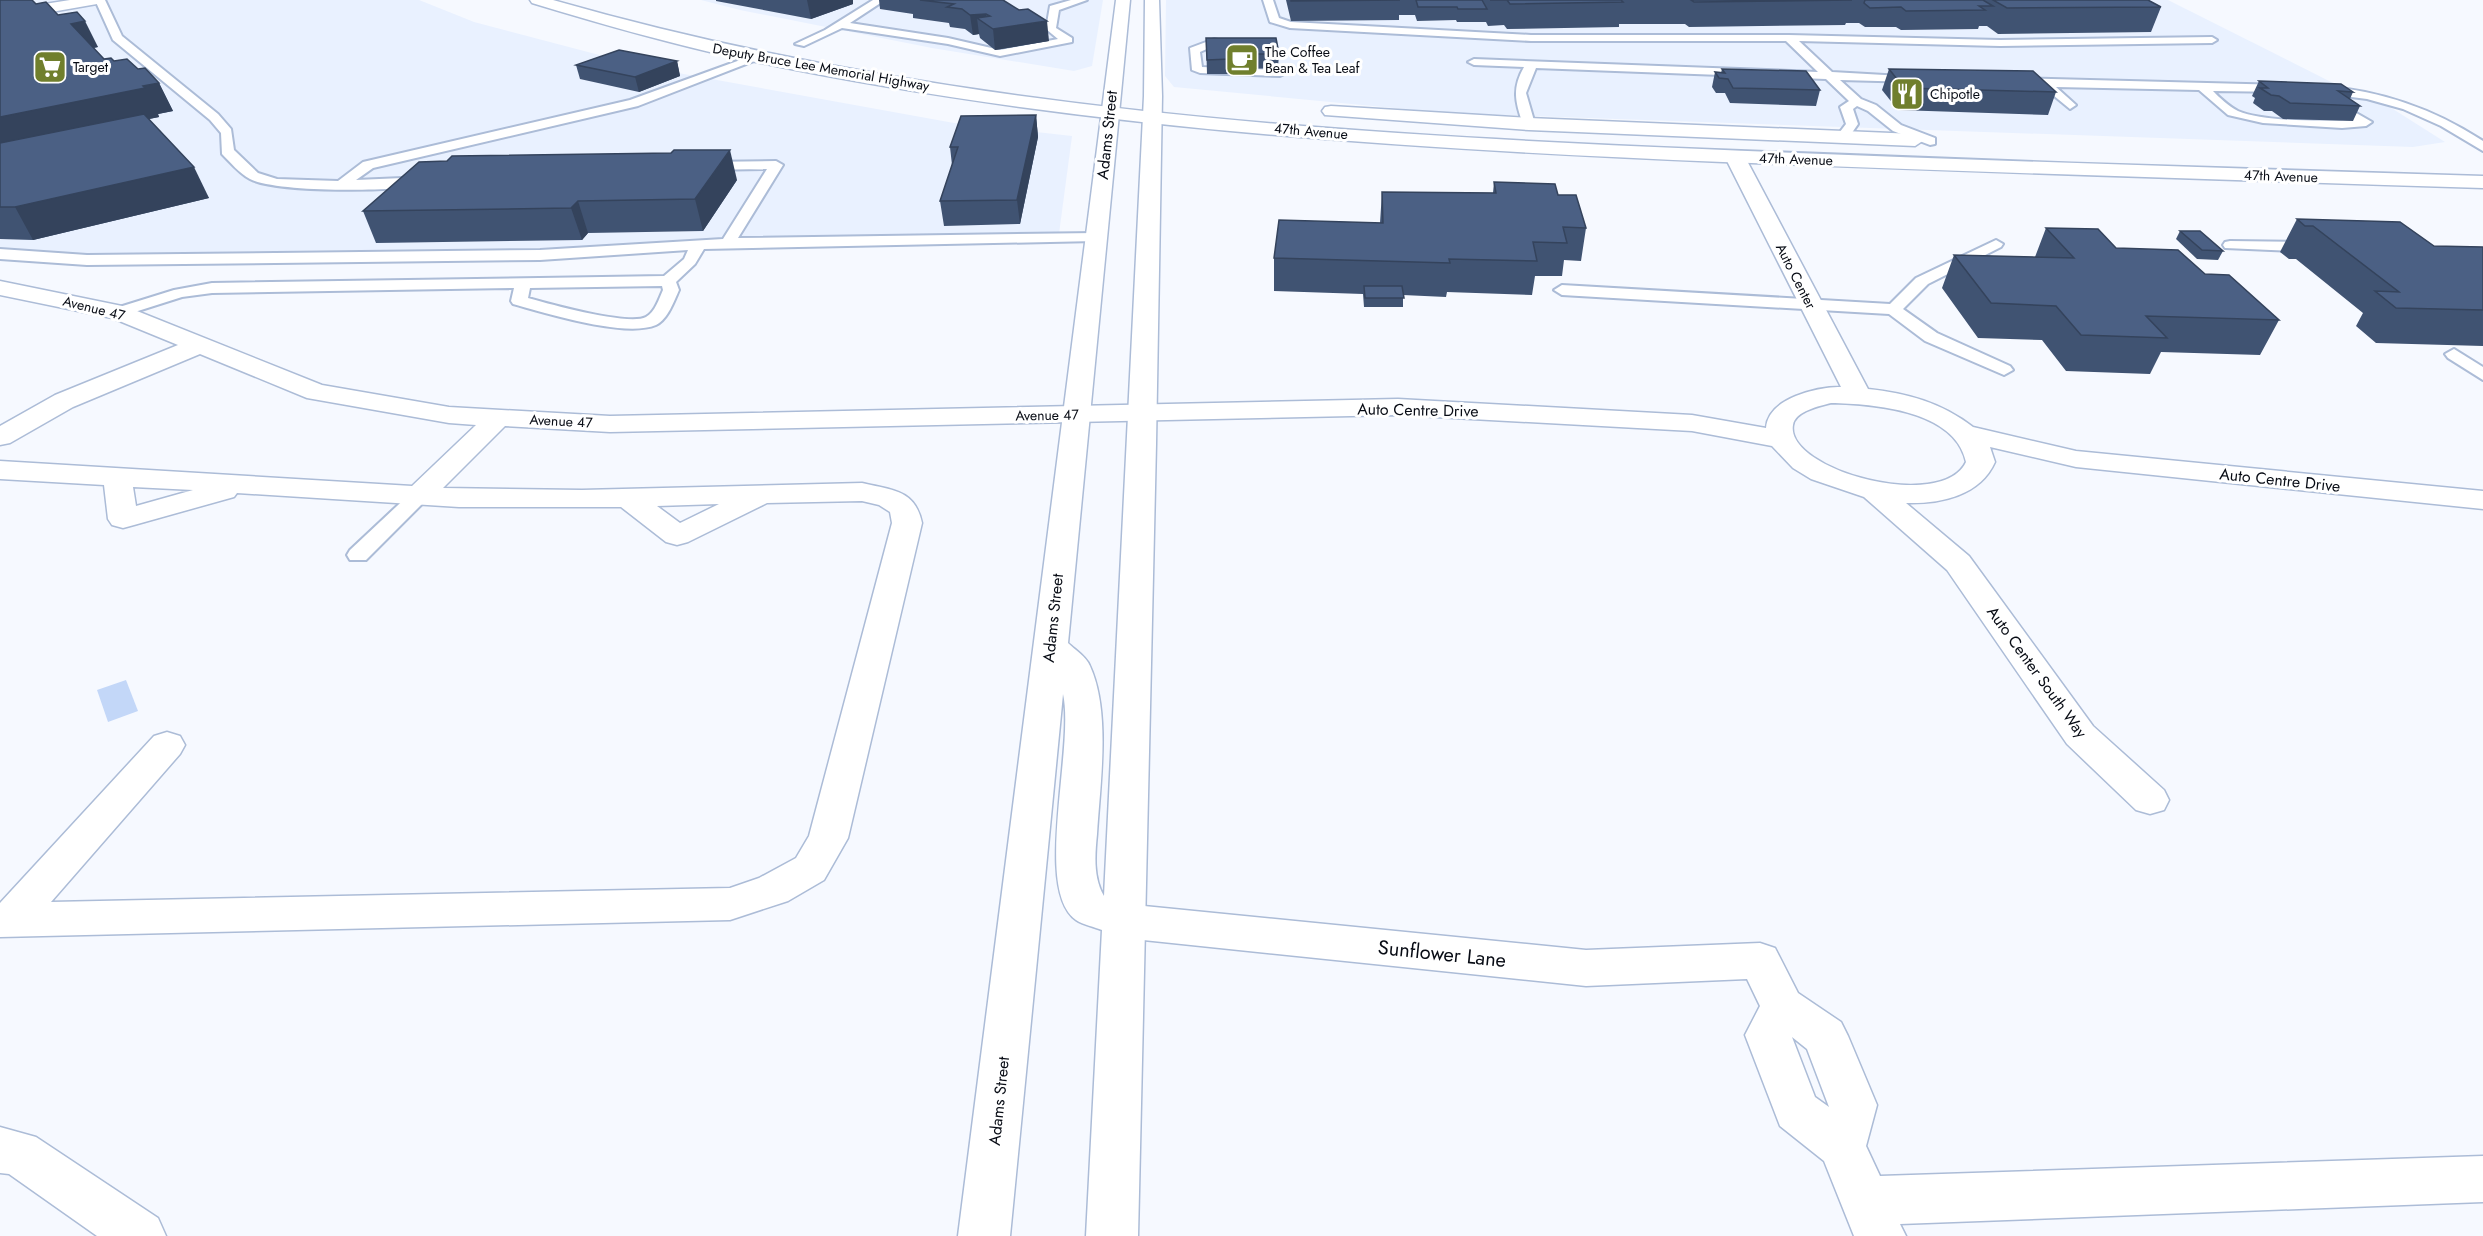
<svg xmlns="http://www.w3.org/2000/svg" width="2483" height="1236" font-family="Jost,sans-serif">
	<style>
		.built { fill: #e9f1ff }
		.water { fill: #c3d7f8 }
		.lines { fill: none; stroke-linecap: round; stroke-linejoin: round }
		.lane-casing { stroke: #acbcd7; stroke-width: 4 }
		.street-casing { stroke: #acbcd7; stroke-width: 3 }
		.secondary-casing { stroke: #acbcd7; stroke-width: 3 }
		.primary-casing { stroke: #acbcd7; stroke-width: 3 }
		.lane { fill: #fff; fill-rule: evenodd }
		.street { fill: #fff; fill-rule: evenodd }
		.secondary { fill: #fff; fill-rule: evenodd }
		.primary { fill: #fff; fill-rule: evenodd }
		.wall { fill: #405372 }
		.shaded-wall { fill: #34435c }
		.building { fill: #4b6084; stroke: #34435c; stroke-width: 1.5 }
		.labels { text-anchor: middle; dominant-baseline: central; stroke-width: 6; stroke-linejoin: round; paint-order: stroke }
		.far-poi-label { font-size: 14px; fill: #070b14; stroke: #fff; text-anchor: start }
		.far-street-label { font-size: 14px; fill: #070b14; stroke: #fff }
		.street-label { font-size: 16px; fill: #070b14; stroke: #fff }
		.near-street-label { font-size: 20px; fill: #070b14; stroke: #fff }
	</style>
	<rect width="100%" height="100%" fill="#f6f9ff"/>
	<g class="built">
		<path d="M0,0H419L474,22L645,67L954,123L1072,136L1058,241L68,254L0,249Z"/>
		<path d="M701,0H1103L1092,66L1074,71L932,48L740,10Z"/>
		<path d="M1166,0H2168L2339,86L2393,109L2445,142L2413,147L1446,113L1174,87L1165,76Z"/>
	</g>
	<path class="water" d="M126,680L138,711L108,722L97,690Z"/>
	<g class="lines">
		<g class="lane-casing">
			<g id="lane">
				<path d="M95,0H105L122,36L218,114L231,129L234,150L258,173L277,179L338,181L363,162L630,100L754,55L764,57L638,106L373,168L356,180L426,177L431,178V184C400,192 277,193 250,179C240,174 230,162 222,154L221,133L210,120L113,40Z"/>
				<path d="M873,0H885L850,23L948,38L1000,50L1058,39L1046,29L1050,6L1071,0H1087L1059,10L1056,28L1072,38V42L1000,56L948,44L842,28L804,46L795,44L825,30Z"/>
				<path d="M1263,0H1273L1279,18L1291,22L1531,35H1789L2000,40L2212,37L2217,40L2212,43L2000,46L1799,41L1832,72L1920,77L1922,79L1916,82L1840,80L1861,99L1876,105L1901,125L1935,138V144L1930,145L1893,131L1868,111L1857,106L1853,109L1858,124L1847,140H1837L1836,137L1846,124L1840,107L1849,101L1826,79L1536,68L1526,93L1535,124L1529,128L1523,124C1515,102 1512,88 1524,67L1474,65L1468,62L1474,59L1818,72L1786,41H1531L1290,28L1270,22Z"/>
				<path d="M1214,39L1218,40V44L1200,52L1202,67L1280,70L1286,73L1280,76L1200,73L1192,70L1190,48Z"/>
				<path d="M2015,78L2285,85L2289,86V92L2213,91C2220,98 2228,106 2238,111C2263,122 2326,121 2353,120L2326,105V99L2330,98L2372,122L2366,126L2342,128L2263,123L2228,115L2199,90L2056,87L2076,105L2070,109L2042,86L2011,84L2009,82Z"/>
				<path d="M2324,86C2382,91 2434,109 2483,141V151L2441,126L2403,109L2367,99L2320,93V87Z"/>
				<path d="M776,161L783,165L738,238L1096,233L1103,237L1096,241L704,249L695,264L676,282L679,290C674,301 668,319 656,325C625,338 546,313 513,304L511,301L514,288L212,293L182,297L119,317L111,312L113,309L174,290L212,283L664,276L684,259L688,250L540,260L87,265L0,259V249L87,255L540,250L723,239L767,169L704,170L697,166L704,162ZM662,286L663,290C659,299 655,312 646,317C629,326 549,304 528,298L530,288Z"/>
				<path d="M1996,240L2003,244L2001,247L1928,284L1903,309L1937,333L2010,366L2013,370L2004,375L1925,341L1889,314L1562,295L1554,290L1562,285L1890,304L1916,278Z"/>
				<path d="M2230,241L2313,242L2321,247L2313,252L2225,248L2223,245L2225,242Z"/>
				<path d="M2454,349L2483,367V380L2448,358L2445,354Z"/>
				<path d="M420,489L427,491L430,495L427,499L366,560H350L347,555L350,550L413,491Z"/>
			</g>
		</g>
		<g class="street-casing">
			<g id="street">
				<path d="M70,0H104L97,4L0,21V11Z"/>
				<path d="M1735,151L1745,157L1868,389C1907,393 1942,403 1973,427L2076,451L2483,491V509L2076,467L1990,447L1995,462C1980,496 1940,504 1906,503L1969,556L2093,726L2164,790L2169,800L2164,810L2150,814L2136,810L2067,744L1947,570L1864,497L1811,479L1793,468L1772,446L1692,431L1398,415L610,432L505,426L443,488L582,490L862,483C891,490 915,489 922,523L848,838L824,880L788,901L730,920L0,937V903L154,736L167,732L180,736L185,745L180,754L51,902L730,888L759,878L796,858L809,836L892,523L890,512L879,505L862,501L767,503L688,542L677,545L666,542L621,507H459L237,493L234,497L134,525L123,528L112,525L108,519L104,485L0,479V461L412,486L476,425L449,423L307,398L200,354L73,407L10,443L0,445V426L55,395L178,345L112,318L0,295V281L127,307L322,385L449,407L610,416L1398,399L1692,415L1766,428C1768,398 1817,387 1841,387L1725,157ZM1831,403C1874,404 1955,410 1966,462C1942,513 1785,470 1793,425C1795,411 1820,406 1831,403ZM133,487L193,490L136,506ZM719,504L680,523L657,506Z"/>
				<path d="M1124,904L1586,950L1760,943L1775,948L1798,993L1841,1022L1848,1036L1877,1105L1866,1146L1880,1176L2483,1156V1202L1900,1224L1906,1236H1854L1824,1161L1780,1126L1745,1035L1760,1006L1747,979L1586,986L1124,938L1109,933L1103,921L1109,909ZM1792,1037L1807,1049L1829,1107L1815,1097Z"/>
				<path d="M0,1127L36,1137L158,1218L166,1236H97L9,1174L0,1173Z"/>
			</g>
		</g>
		<g class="secondary-casing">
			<path id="secondary" d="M1116,0H1130L1068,643C1075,650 1086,656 1090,666C1111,712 1100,784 1097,834C1095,854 1093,878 1104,896L1144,96L1145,0H1159L1162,96L1156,444L1138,1236H1086L1102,930C1095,927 1083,925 1076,920C1033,890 1075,746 1063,694L1010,1236H958Z"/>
		</g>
		<g class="primary-casing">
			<g id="primary">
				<path d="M530,0H553C926,107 1316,133 1702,149C1962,160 2223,168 2483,176V188C2230,180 1976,172 1723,162C1391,148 1057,127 732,57C664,42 598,23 532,3Z"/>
				<path d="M1331,106L1529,118L1915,134L1924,140L1915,146L1529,130L1325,115L1322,111L1325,107Z"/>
			</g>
		</g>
		<use href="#lane" class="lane"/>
		<use href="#street" class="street"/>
		<use href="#secondary" class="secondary"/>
		<use href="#primary" class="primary"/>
	</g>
	<g class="wall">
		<path d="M0,0H35H32L36,4L58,15L98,47L93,48L104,59L114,61L138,69L159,83L173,111L158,114L159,117L149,119L209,198L33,240L0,239Z"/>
		<path d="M716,0H853V4L811,19L716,1Z"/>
		<path d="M879,0H1003L1049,41L995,50L980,38L979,34L973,35L965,29L950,27L949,23L913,18V14L880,9Z"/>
		<path d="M1286,0H2148L2161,7L2151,32L1998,34L1987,26H1979L1978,29L1901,30L1896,27H1865L1859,23H1846L1845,25L1689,27L1685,24H1619V27L1507,29L1504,25L1488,26L1486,22H1457L1456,20L1417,21L1415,15H1399V20L1291,21Z"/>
		<path d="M1206,38L1279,54L1278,68L1230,69V74H1207Z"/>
		<path d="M677,61L680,76L639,92L580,79L576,65Z"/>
		<path d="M1722,69L1820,90L1816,106L1730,103L1725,93H1716L1712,87L1715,72L1721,73Z"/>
		<path d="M1889,69L2056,92L2048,115L1898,110L1882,90Z"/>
		<path d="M2259,81L2353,92L2350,99L2360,106L2353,121L2283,119L2272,111H2264L2253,103L2255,98L2252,96Z"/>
		<path d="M1036,115L1038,137L1020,224L944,226L940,201L952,165L950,147Z"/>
		<path d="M737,180L703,231L588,233L582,240L376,243L363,211Z"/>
		<path d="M1494,182L1558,195L1586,228L1581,261L1564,260L1562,276H1535L1532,295L1447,292L1446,297L1403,295V307H1364L1363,294L1274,291V258L1380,223L1382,192L1493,193Z"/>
		<path d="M2297,219L2434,246L2483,247V346L2376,343L2356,326L2363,313L2296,259H2289L2280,252Z"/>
		<path d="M2046,228L2205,274L2279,320L2260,355L2161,352L2150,374L2066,371L2042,340L1978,338L1942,288L1954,255L2035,257Z"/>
		<path d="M2180,231L2223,251L2218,260L2197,259L2176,239Z"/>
	</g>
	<g class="shaded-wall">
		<path d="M807,0H853V4L811,19Z"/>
		<path d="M986,14L987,25L977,18L979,34L973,35L970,15Z"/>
		<path d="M85,21L98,47L84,50L71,24Z"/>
		<path d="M1047,21L1049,41L995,50L993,29Z"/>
		<path d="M677,61L680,76L639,92L635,77Z"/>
		<path d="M159,83L173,111L158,114L159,117L0,149V117Z"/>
		<path d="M1036,115L1038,137L1020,224L1017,200Z"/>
		<path d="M730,150L737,180L703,231L695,199Z"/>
		<path d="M194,167L209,198L33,240L15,207Z"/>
		<path d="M578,201L588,233L582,240L571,208Z"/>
	</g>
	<g class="building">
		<path d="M0,0H32L36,4L46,2L58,15L77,12L85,21L71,24L104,59L111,58L114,61L127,59L138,69L145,68L159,83L143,86L145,88L0,117Z"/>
		<path d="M920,0H1003L1019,10L1028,9L1047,21L993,29L977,18L990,16L986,14L970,15L962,9L947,7L954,4Z"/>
		<path d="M1291,0H1400L1291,1Z"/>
		<path d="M1416,0H1482L1487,9H1458L1457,7H1418Z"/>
		<path d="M1490,0H1621L1623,2L1510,4L1507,0Z"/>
		<path d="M1691,0H1852L1694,2Z"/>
		<path d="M1865,0H1983L1993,6H1979L1985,10L1906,11L1901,7L1870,8L1864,3Z"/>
		<path d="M1993,0H2148L2161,7L2007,8Z"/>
		<path d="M1206,38H1276L1279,54H1229L1230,59L1207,60Z"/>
		<path d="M619,50L677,61L635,77L576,65Z"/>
		<path d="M1722,69L1806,71L1820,90L1733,88L1728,79L1719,78L1715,72L1725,73Z"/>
		<path d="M1889,69L2033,71L2056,92L1904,88Z"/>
		<path d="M2259,81L2341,84L2353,92L2338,91L2360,106L2290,103L2279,96L2271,95L2260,88H2268Z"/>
		<path d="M144,114L194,167L15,207H0V143Z"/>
		<path d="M1036,115L1017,200L940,201L958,147H950L961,116Z"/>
		<path d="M674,150H730L695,199L578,201L571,208L363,211L419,162L447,161L452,156L671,153Z"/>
		<path d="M1494,182L1555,184L1558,195H1576L1586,228L1563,227L1567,243L1533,242L1537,261L1449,259L1450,263L1274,258L1279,220L1383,223L1382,192L1496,193Z"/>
		<path d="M2297,219L2400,222L2434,246L2483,247V310L2396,308L2375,291L2399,292L2313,226H2305Z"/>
		<path d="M2046,228L2098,229L2116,248L2178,250L2205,274L2229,275L2279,320L2146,316L2167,338L2081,335L2056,306L1991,303L1954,255L2074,258Z"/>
		<path d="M2180,231H2200L2223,251L2202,250Z"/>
		<path d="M1364,286H1402L1404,298H1365Z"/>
	</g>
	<defs>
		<g id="cafe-square" transform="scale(1.725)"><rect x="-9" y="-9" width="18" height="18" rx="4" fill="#707f2d" stroke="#fff"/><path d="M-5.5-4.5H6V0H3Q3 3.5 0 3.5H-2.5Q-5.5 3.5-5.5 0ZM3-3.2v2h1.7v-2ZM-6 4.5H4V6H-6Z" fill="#fff"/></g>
		<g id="supermarket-square" transform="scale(1.725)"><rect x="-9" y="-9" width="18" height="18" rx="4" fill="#707f2d" stroke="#fff"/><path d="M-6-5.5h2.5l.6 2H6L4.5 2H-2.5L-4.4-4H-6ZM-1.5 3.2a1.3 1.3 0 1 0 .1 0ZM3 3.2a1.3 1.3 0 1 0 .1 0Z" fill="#fff"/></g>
		<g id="restaurant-square" transform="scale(1.725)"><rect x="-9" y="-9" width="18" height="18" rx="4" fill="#707f2d" stroke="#fff"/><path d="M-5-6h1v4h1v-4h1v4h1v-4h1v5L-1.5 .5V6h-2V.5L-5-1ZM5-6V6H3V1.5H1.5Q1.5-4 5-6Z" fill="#fff"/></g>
	</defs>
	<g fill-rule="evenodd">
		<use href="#cafe-square" x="1242" y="60"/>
		<use href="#supermarket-square" x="50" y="67"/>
		<use href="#restaurant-square" x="1907" y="94"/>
	</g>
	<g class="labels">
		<g class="far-poi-label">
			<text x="1265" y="52">The Coffee<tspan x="1265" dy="16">Bean &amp; Tea Leaf</tspan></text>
			<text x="73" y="67">Target</text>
			<text x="1930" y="94">Chipotle</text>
		</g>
		<g class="far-street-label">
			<text transform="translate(821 67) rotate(10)">Deputy Bruce Lee Memorial Highway</text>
			<text transform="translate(1311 131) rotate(5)">47th Avenue</text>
			<text transform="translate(1796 159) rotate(2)">47th Avenue</text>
			<text transform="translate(2281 176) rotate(2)">47th Avenue</text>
			<text transform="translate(1796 276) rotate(63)">Auto Center</text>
			<text transform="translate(94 308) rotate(14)">Avenue 47</text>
			<text transform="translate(1047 415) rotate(-1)">Avenue 47</text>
			<text transform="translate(561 421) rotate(3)">Avenue 47</text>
		</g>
		<g class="street-label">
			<text transform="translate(1107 135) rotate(-84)">Adams Street</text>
			<text transform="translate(1418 410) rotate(1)">Auto Centre Drive</text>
			<text transform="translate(2280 480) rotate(6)">Auto Centre Drive</text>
			<text transform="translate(1053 618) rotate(-84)">Adams Street</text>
			<text transform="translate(2037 672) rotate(54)">Auto Center South Way</text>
			<text transform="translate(999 1101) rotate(-84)">Adams Street</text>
		</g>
		<g class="near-street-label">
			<text transform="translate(1442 954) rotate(6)">Sunflower Lane</text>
		</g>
	</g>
</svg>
